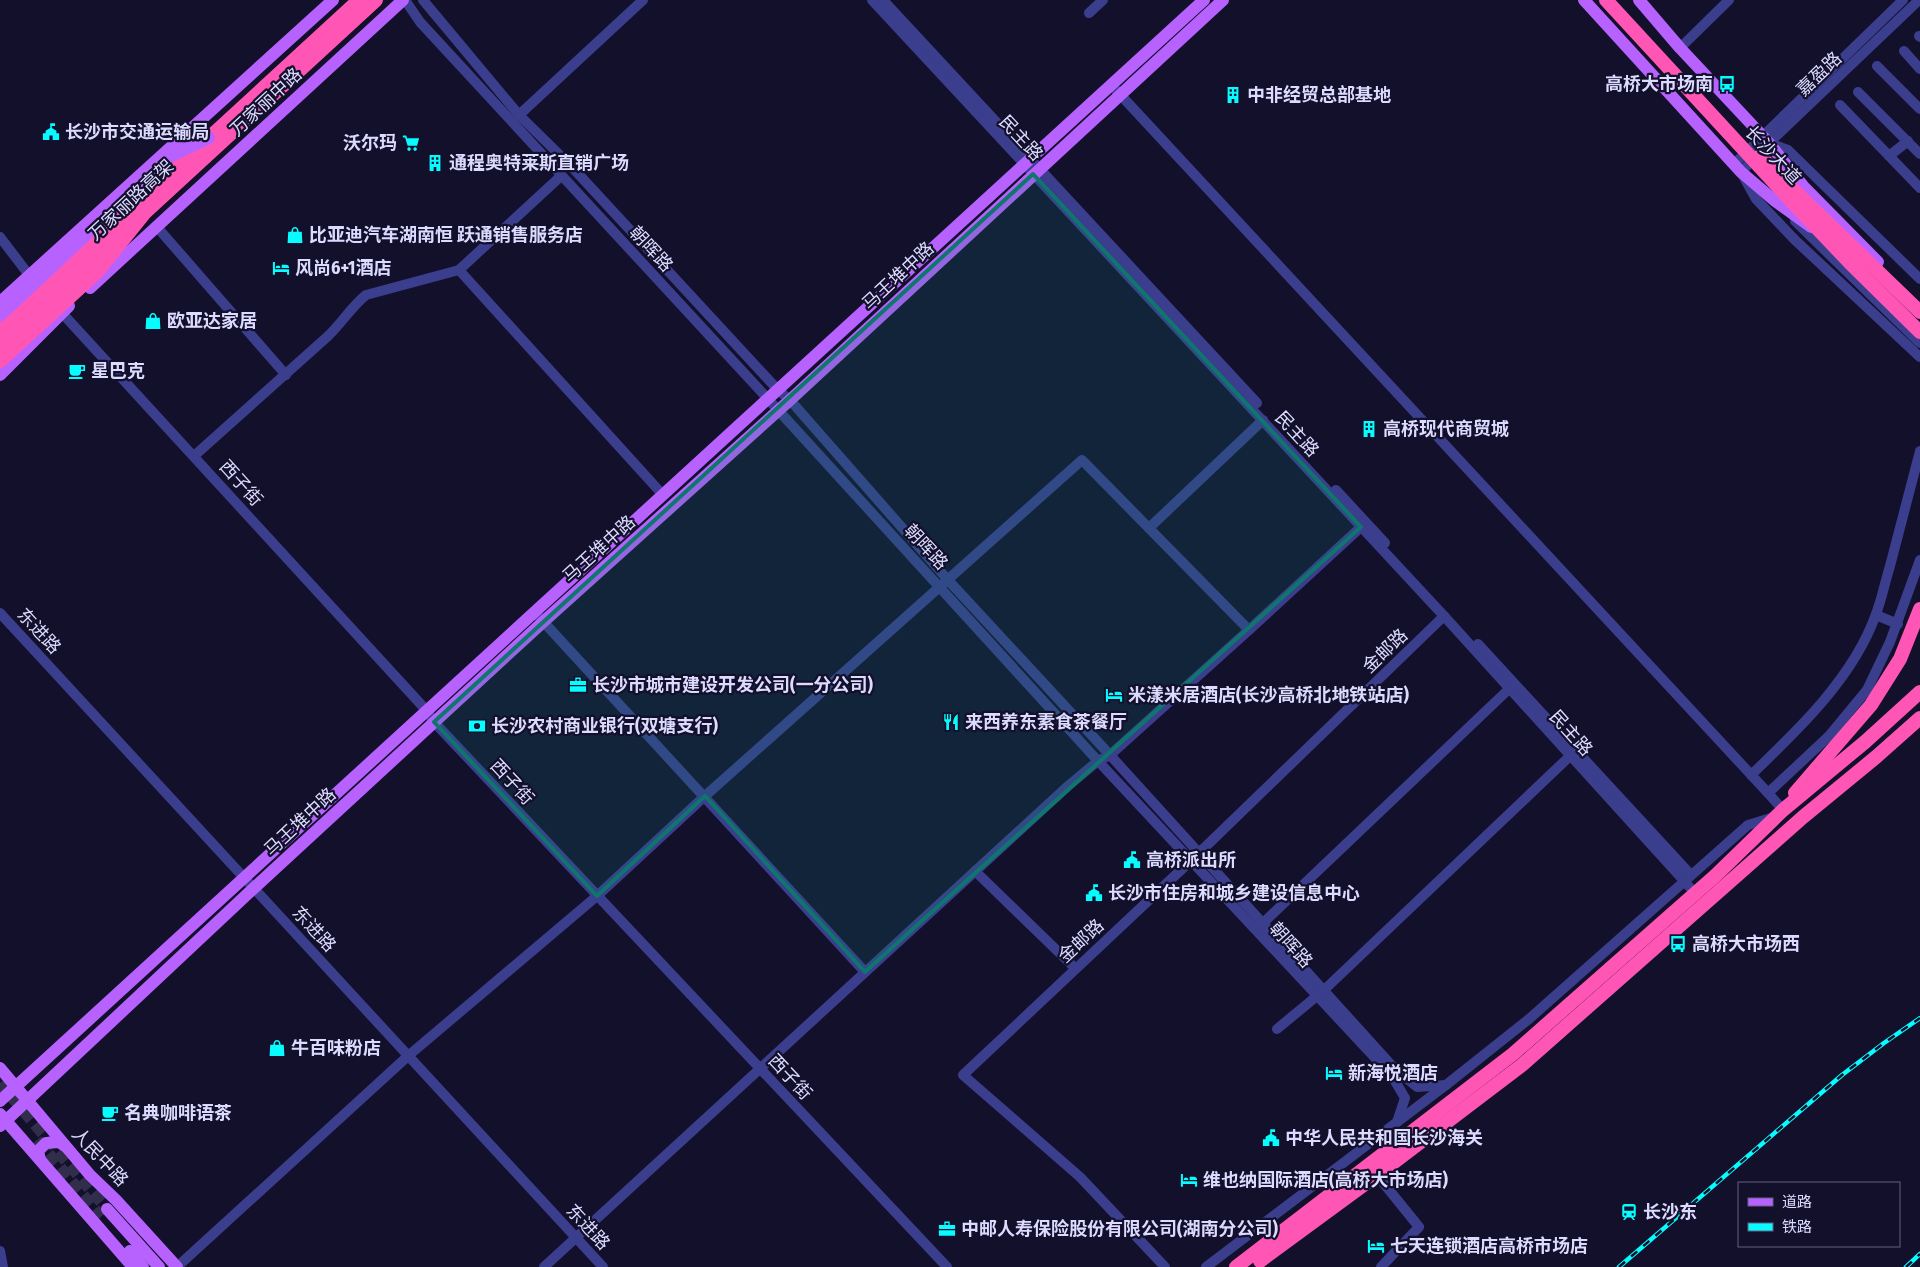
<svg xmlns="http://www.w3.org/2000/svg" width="1920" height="1267" font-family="'Fira Sans Condensed','Noto Sans SC',sans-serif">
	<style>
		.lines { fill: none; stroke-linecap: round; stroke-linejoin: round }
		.major-tunnel { stroke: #312e4c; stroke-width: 12; stroke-dasharray: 12 6; stroke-linecap: butt }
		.minor { stroke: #3a3e8d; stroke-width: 10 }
		.major { stroke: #b762ff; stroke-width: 12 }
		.highway { stroke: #ff56b6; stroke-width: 14 }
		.rail-casing { stroke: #07fcff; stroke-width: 4.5 }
		.rail { stroke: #13102c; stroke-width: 2.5; stroke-dasharray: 8; stroke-linecap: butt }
		.major-bridge { stroke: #b762ff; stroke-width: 12 }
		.highway-bridge { stroke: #ff56b6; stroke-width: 14 }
		.marked { fill: #0f766e; fill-opacity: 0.2; stroke: #0f766e; stroke-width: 4; stroke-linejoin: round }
		.labels { text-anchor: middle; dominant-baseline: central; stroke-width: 4.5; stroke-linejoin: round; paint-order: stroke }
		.street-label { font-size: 18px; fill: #dcdbff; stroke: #13102c }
		.poi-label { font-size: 18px; font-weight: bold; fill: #dcdbff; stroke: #13102c; text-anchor: start }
	</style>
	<rect width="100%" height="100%" fill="#13102c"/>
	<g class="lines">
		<g class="major-tunnel">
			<path d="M0,1083L107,1209"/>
			<path d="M37,1140L101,1217"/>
		</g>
		<g class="minor">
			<path d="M405,0L420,22L768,399L1098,761L1392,1076L1405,1098L1397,1122"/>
			<path d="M423,0L519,115L571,166L778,390L790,400L948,580L1110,755L1395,1069L1417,1087L1446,1085"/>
			<path d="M872,0L1444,616L1695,893"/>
			<path d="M883,0L1257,403"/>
			<path d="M1919,0L1769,143L1741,172L1756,199L1795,240L1920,357"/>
			<path d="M1089,13L1103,0"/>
			<path d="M1919,36L1920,37"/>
			<path d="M1680,48L1729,0"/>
			<path d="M1904,51L1920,69"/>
			<path d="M1877,66L1920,109"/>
			<path d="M1116,90L1768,793"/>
			<path d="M1858,92L1920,154"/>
			<path d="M1840,105L1920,188"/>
			<path d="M519,115L643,0"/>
			<path d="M1769,143L1788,150L1920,279"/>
			<path d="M1889,156L1908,141"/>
			<path d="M1734,164L1903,0"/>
			<path d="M1795,221L1920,343"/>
			<path d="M157,227L286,375"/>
			<path d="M0,237L29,275"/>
			<path d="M459,270L663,495"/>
			<path d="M62,313L427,711L434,722L947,1267"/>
			<path d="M194,456L327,337C341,324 351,307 366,295L459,270L561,176"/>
			<path d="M1336,490L1385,543"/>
			<path d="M1149,528L1263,420"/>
			<path d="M0,613L603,1267"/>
			<path d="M1876,615L1898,624"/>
			<path d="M539,617L865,972"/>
			<path d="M1478,644L1691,875"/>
			<path d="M1751,775C1798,730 1854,677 1876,614C1882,598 1885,582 1890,566C1900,528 1910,490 1920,451"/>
			<path d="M1783,810L1768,793L1829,736L1867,690L1890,642L1920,560"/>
			<path d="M975,871L1075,968"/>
			<path d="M1262,924L1509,689"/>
			<path d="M1277,1029L1323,991L1570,756"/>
			<path d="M1377,1175L1419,1227L1381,1267"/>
			<path d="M0,1251L3,1267"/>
			<path d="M177,1267L408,1056L597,896L705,796L1082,460L1249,630"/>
			<path d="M544,1267L1068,786L1098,761L1110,755L1249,630L1361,527"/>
			<path d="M1165,1267L1080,1177L963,1075L1199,853L1444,616"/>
			<path d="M1206,1267L1446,1085L1529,1019L1748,825L1774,817"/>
		</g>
		<g class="major">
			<path d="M1584,0L1741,172L1775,201L1811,227"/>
			<path d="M1639,0L1680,48L1769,143L1804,187L1878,262"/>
			<path d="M90,288L403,0"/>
			<path d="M0,302L333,0"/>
			<path d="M0,375L69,306"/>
			<path d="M0,1068L90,1175L116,1200L177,1267"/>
			<path d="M0,1101L1204,0"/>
			<path d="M0,1114L133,1267"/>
			<path d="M0,1126L254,888L543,622L790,400L1223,0"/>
			<path d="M40,1160L38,1151L46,1143L59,1142L65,1146"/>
			<path d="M107,1209L159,1267"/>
			<path d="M130,1251L143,1267"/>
		</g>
		<g class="highway">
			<path d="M1805,201L1920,312"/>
			<path d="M1793,203L1850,263L1920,332"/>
			<path d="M0,330L359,0"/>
			<path d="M0,346L376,0"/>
			<path d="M1795,793L1871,705L1900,659L1920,609"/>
			<path d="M1260,1261L1377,1175L1522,1065L1803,817L1876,757L1920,718"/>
			<path d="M1236,1267L1513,1054L1715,876L1783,810L1865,742L1920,692"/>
		</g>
		<g class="rail-casing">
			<g id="rail">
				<path d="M1619,1267L1842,1075L1884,1043L1920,1018"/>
				<path d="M1906,1267L1920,1254"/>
			</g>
		</g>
		<use href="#rail" class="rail"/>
		<path class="major-bridge" d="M0,316L169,157L209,138"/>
		<g class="highway-bridge">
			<path d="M1606,0L1793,203"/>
			<path d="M1760,156L1805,201"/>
			<path d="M0,361L97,272L143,215"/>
		</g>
	</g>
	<path class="marked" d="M1033,174L1361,527L865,972L705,796L597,896L434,722Z"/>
	<defs>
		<g id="bus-bare" transform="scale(1.35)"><path d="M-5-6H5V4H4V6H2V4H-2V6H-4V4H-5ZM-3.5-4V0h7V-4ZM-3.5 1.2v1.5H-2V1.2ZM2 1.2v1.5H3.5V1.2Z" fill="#07fcff" stroke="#13102c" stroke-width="2.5" paint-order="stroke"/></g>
		<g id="building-bare" transform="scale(1.35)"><path d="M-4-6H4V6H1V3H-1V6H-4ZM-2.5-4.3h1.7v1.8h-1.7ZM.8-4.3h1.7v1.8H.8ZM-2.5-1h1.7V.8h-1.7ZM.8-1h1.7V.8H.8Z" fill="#07fcff" stroke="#13102c" stroke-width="2.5" paint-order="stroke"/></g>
		<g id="civic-bare" transform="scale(1.35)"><path d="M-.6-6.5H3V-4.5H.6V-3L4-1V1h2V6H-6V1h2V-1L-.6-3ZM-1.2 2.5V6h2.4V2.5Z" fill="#07fcff" stroke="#13102c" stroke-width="2.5" paint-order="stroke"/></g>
		<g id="supermarket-bare" transform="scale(1.35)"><path d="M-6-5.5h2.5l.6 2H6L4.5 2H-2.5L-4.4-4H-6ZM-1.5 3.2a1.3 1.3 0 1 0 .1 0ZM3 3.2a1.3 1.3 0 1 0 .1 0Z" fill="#07fcff" stroke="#13102c" stroke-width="2.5" paint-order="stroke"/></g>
		<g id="shop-bare" transform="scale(1.35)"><path d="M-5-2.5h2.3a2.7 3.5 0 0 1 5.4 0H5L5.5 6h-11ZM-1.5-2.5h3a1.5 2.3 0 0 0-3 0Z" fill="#07fcff" stroke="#13102c" stroke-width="2.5" paint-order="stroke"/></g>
		<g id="hotel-bare" transform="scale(1.35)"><path d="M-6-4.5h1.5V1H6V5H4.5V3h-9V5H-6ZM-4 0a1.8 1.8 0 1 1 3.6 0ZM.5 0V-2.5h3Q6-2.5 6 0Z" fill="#07fcff" stroke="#13102c" stroke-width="2.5" paint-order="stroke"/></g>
		<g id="cafe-bare" transform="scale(1.35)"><path d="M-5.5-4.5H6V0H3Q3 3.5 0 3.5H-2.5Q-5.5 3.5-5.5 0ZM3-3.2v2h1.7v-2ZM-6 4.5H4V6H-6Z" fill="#07fcff" stroke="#13102c" stroke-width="2.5" paint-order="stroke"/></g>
		<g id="office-bare" transform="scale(1.35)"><path d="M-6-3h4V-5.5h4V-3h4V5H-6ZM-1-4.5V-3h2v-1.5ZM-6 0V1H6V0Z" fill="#07fcff" stroke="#13102c" stroke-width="2.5" paint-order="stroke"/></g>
		<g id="restaurant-bare" transform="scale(1.35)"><path d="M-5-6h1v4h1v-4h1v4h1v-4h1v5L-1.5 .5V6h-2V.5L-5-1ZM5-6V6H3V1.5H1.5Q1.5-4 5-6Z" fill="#07fcff" stroke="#13102c" stroke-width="2.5" paint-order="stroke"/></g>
		<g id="bank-bare" transform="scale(1.35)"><path d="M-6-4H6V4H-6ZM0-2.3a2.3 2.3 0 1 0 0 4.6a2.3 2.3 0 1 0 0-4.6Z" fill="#07fcff" stroke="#13102c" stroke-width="2.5" paint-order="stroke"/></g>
		<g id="station-bare" transform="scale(1.35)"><path d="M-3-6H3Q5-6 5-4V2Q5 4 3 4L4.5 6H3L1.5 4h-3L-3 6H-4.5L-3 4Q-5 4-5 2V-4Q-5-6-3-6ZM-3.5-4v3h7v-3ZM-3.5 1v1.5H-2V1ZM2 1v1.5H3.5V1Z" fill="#07fcff" stroke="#13102c" stroke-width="2.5" paint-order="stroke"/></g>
	</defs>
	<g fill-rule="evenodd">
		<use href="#bus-bare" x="1727" y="84"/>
		<use href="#building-bare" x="1233" y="95"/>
		<use href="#civic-bare" x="51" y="132"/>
		<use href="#supermarket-bare" x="411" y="143"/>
		<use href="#building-bare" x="435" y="163"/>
		<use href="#shop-bare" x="295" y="235"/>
		<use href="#hotel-bare" x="281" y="268"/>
		<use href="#shop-bare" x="153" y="321"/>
		<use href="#cafe-bare" x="77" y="371"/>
		<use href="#building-bare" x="1369" y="429"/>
		<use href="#office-bare" x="578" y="685"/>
		<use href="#hotel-bare" x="1114" y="695"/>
		<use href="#restaurant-bare" x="951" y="722"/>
		<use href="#bank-bare" x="477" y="726"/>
		<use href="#civic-bare" x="1132" y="860"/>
		<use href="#civic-bare" x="1094" y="893"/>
		<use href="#bus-bare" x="1678" y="944"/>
		<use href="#shop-bare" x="277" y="1048"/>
		<use href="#hotel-bare" x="1334" y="1073"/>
		<use href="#cafe-bare" x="110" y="1113"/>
		<use href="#civic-bare" x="1271" y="1138"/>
		<use href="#hotel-bare" x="1189" y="1180"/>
		<use href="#station-bare" x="1629" y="1212"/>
		<use href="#office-bare" x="947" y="1229"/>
		<use href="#hotel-bare" x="1376" y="1246"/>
	</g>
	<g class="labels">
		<g class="street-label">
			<text transform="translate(1819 74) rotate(-44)">嘉盈路</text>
			<text transform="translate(266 102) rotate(-43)">万家丽中路</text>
			<text transform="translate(1021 138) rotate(47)">民主路</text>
			<text transform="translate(1773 155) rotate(47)">长沙大道</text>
			<text transform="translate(131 200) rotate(-43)">万家丽路高架</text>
			<text transform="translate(651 249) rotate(47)">朝晖路</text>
			<text transform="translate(898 276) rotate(-43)">马王堆中路</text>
			<text transform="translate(1297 434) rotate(47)">民主路</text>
			<text transform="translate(241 483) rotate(48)">西子街</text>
			<text transform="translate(926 547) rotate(47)">朝晖路</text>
			<text transform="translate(599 549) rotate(-42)">马王堆中路</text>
			<text transform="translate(39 631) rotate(47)">东进路</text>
			<text transform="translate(1385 651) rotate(-44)">金邮路</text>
			<text transform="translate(1571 733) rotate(48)">民主路</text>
			<text transform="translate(512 782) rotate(47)">西子街</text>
			<text transform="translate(300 822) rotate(-43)">马王堆中路</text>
			<text transform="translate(314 929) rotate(47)">东进路</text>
			<text transform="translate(1081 941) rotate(-43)">金邮路</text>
			<text transform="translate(1291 945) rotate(48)">朝晖路</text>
			<text transform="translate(790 1077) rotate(47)">西子街</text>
			<text transform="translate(100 1157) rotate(47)">人民中路</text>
			<text transform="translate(588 1227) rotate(47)">东进路</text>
		</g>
		<g class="poi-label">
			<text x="1713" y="84" text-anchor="end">高桥大市场南</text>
			<text x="1247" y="95">中非经贸总部基地</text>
			<text x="65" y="132">长沙市交通运输局</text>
			<text x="397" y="143" text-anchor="end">沃尔玛</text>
			<text x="449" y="163">通程奥特莱斯直销广场</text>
			<text x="309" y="235">比亚迪汽车湖南恒 跃通销售服务店</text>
			<text x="295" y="268">风尚6+1酒店</text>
			<text x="167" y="321">欧亚达家居</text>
			<text x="91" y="371">星巴克</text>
			<text x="1383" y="429">高桥现代商贸城</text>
			<text x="592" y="685">长沙市城市建设开发公司(一分公司)</text>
			<text x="1128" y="695">米漾米居酒店(长沙高桥北地铁站店)</text>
			<text x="965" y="722">来西养东素食茶餐厅</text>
			<text x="491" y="726">长沙农村商业银行(双塘支行)</text>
			<text x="1146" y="860">高桥派出所</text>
			<text x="1108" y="893">长沙市住房和城乡建设信息中心</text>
			<text x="1692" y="944">高桥大市场西</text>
			<text x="291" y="1048">牛百味粉店</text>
			<text x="1348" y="1073">新海悦酒店</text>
			<text x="124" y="1113">名典咖啡语茶</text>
			<text x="1285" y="1138">中华人民共和国长沙海关</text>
			<text x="1203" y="1180">维也纳国际酒店(高桥大市场店)</text>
			<text x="1643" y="1212">长沙东</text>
			<text x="961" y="1229">中邮人寿保险股份有限公司(湖南分公司)</text>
			<text x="1390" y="1246">七天连锁酒店高桥市场店</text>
		</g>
	</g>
	<rect x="1738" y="1182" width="162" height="65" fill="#13102c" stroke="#636180"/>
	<rect x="1748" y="1198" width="25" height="8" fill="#b762ff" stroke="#636180"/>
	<text x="1782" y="1207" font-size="15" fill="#dcdbff">道路</text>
	<rect x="1748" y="1223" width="25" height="8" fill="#07fcff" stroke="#636180"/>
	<text x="1782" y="1232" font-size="15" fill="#dcdbff">铁路</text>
</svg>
